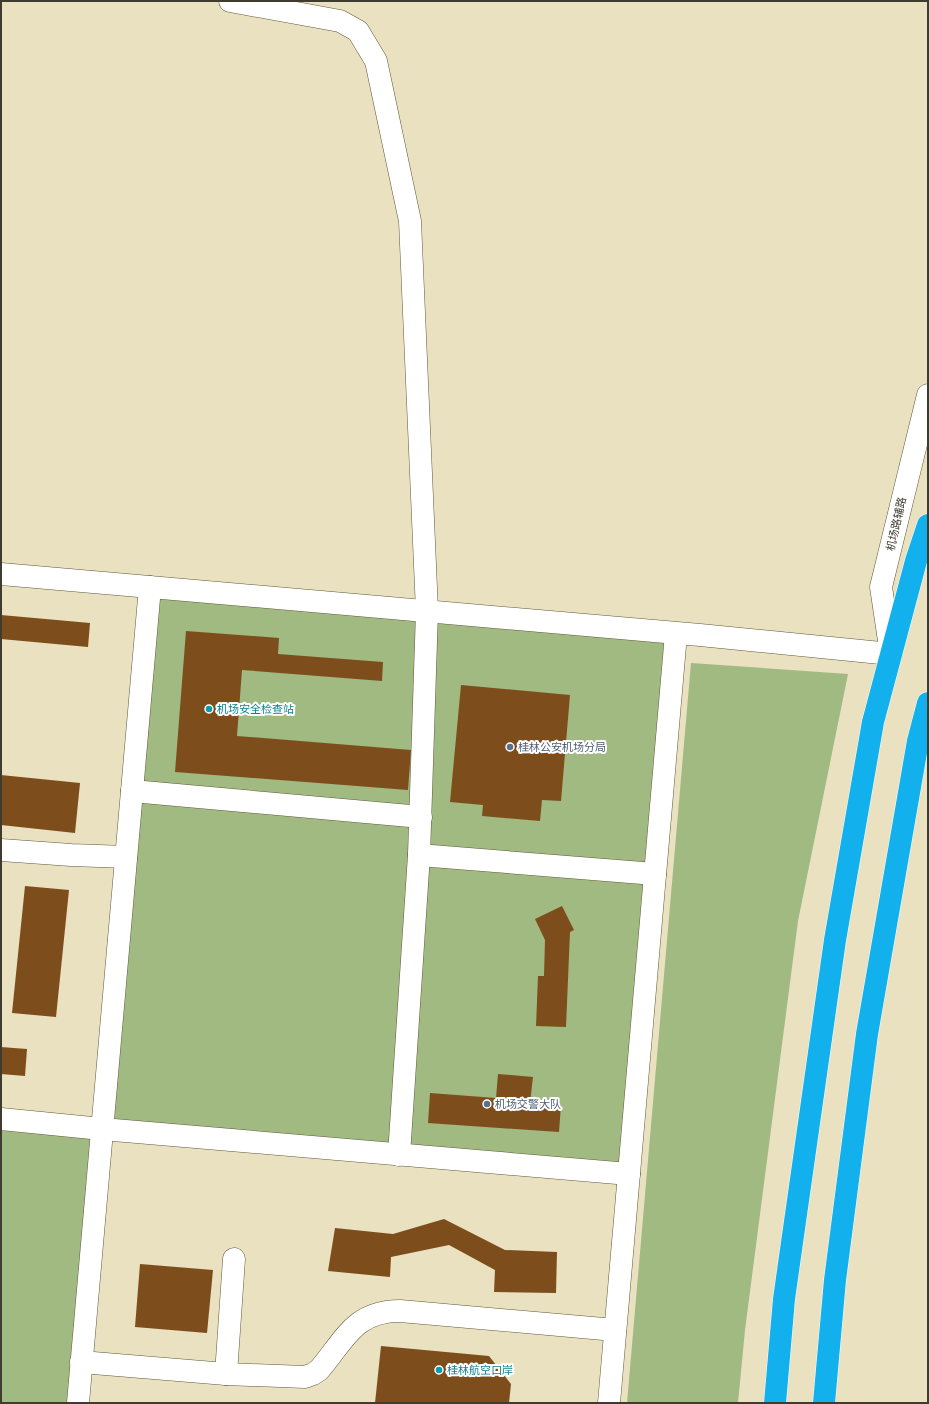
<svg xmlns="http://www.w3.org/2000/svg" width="929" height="1404" font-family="Ubuntu,'Noto Sans SC',sans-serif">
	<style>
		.green { fill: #a1ba81 }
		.building { fill: #7d4e1b }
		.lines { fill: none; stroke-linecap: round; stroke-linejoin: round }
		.minor-casing { stroke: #60593b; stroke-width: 23 }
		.highway-casing { stroke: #fff; stroke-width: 23 }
		.minor { stroke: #fff; stroke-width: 22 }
		.highway { stroke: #12b1ee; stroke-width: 22 }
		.culture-dot { fill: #0f9aa8; stroke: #fff; stroke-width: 1.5 }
		.service-dot { fill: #5c6f8a; stroke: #fff; stroke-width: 1.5 }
		.labels { text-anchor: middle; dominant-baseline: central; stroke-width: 4; stroke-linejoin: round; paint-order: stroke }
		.street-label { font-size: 11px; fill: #3f3b2e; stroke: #fff }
		.culture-label { font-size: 11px; fill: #0d838f; stroke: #fff; text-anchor: start }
		.service-label { font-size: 11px; fill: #4e5e75; stroke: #fff; text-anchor: start }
	</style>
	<rect width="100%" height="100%" fill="#e9e1bf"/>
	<g class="green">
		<path d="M150,587L676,634L629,1174L102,1130L78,1403H1V1119L102,1129Z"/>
		<path d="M691,663L848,674L798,921L745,1330L738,1403H627Z"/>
	</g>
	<g class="building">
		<path d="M1,615L90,623L88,647L1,639Z"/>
		<path d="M186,631L279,638L278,654L383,662L382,681L242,670L237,736L411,750L408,790L175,772Z"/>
		<path d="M461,685L570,695L561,801L542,800L540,821L482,816L483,805L450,802Z"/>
		<path d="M1,775L80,783L75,833L1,825Z"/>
		<path d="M25,886L69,890L56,1017L12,1013Z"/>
		<path d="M562,906L574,930L570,932L566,1027L536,1026L538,976H544L545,940L535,919Z"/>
		<path d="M1,1047L27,1049L25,1076L1,1074Z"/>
		<path d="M498,1074L533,1077L530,1103L561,1105L559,1132L428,1123L430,1093L496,1098Z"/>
		<path d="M444,1219L505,1250L557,1252L556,1293L494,1292L495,1270L449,1245L391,1257L390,1277L328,1271L335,1228L393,1234Z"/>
		<path d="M140,1264L213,1270L207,1333L135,1327Z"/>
		<path d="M381,1346L489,1356L511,1384L509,1403H375Z"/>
	</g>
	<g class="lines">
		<g class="minor-casing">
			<g id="minor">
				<path d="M230,1L340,21L358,31L376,61L410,221L427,611L419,855L399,1155"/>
				<path d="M1,574L700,635L891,654L881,587L928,395"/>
				<path d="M132,791L421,817"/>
				<path d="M1,850L71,855L126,857"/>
				<path d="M419,855L655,874"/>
				<path d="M1,1119L102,1129L629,1174"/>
				<path d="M81,1362L226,1374L305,1377L313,1374L319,1370C345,1340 354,1311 400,1311L615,1330"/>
				<path d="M226,1374L234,1259"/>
				<path d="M78,1403L150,587"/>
				<path d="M609,1403L676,634"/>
			</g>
		</g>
		<g class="highway-casing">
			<g id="highway">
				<path d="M775,1403L784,1299L835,940L873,722L916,561L928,525"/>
				<path d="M824,1403L835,1280L867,1034L918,741L928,703"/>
			</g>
		</g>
		<use href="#minor" class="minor"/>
		<use href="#highway" class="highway"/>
	</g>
	<g class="culture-dot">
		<circle cx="209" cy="709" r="4"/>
		<circle cx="439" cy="1370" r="4"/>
	</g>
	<g class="service-dot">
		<circle cx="510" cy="747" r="4"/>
		<circle cx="487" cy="1104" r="4"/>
	</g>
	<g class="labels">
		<g class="street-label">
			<text transform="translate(896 524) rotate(-77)">机场路辅路</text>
		</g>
		<g class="culture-label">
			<text x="217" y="709">机场安全检查站</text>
			<text x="447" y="1370">桂林航空口岸</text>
		</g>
		<g class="service-label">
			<text x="518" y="747">桂林公安机场分局</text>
			<text x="495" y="1104">机场交警大队</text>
		</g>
	</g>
	<rect width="929" height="1404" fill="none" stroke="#3f3b2e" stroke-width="4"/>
</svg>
